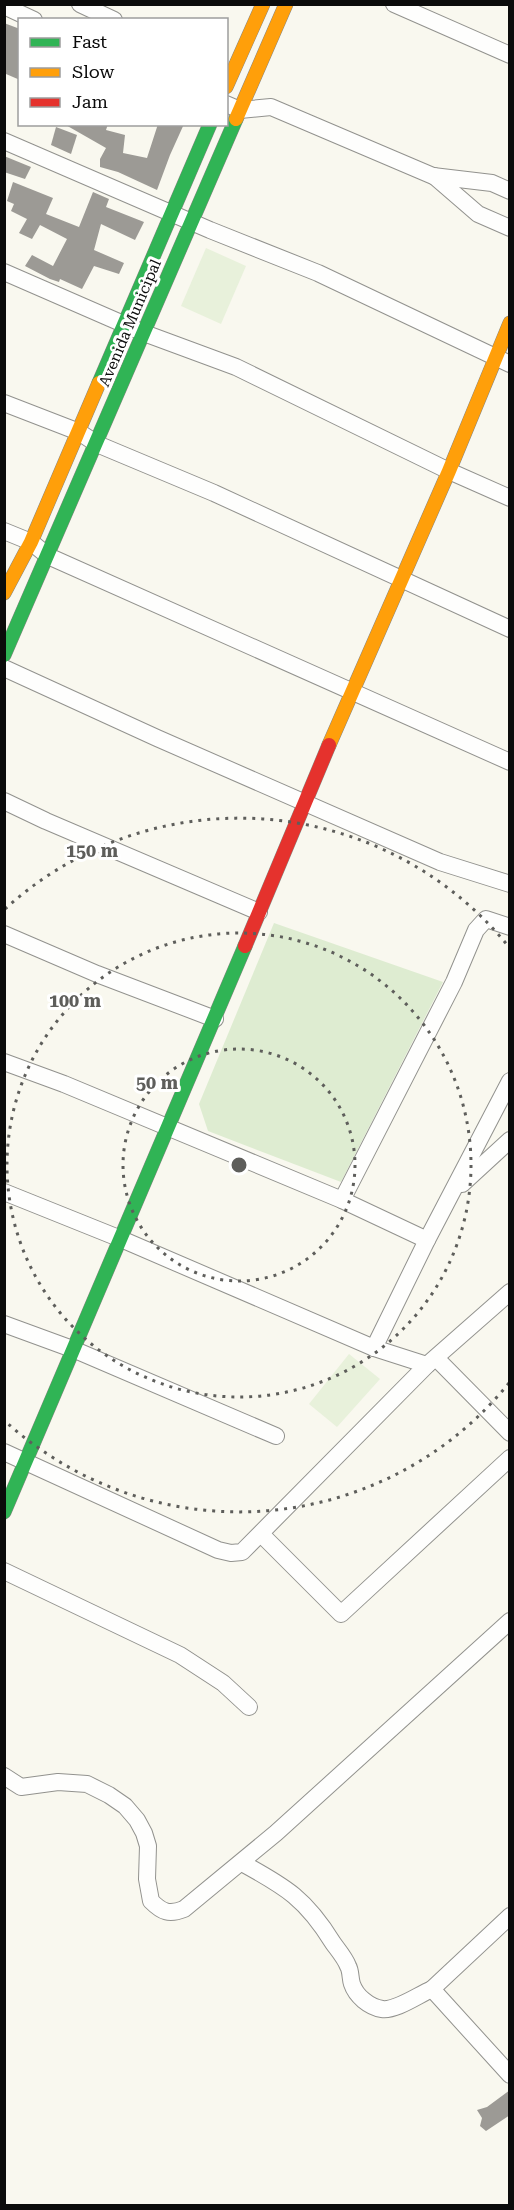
<svg xmlns="http://www.w3.org/2000/svg" width="514" height="2210" font-family="'Roboto Serif',serif">
	<style>
		.green { fill: #deecd1 }
		.pitch { fill: #e8f1db }
		.building { fill: #9c9a95 }
		.lines { fill: none; stroke-linecap: round; stroke-linejoin: round }
		.street-casing { stroke: #92928e; stroke-width: 18 }
		.fast-casing { stroke: #898884; stroke-width: 15 }
		.slow-casing { stroke: #898884; stroke-width: 15 }
		.jam-casing { stroke: #898884; stroke-width: 15 }
		.street { stroke: #fefefd; stroke-width: 16 }
		.fast { stroke: #30b455; stroke-width: 14 }
		.slow { stroke: #ff9f0a; stroke-width: 14 }
		.jam { stroke: #e5322d; stroke-width: 14 }
		.ring { fill: none; stroke: #5e5e5b; stroke-width: 3; stroke-dasharray: 3 6 }
		.labels { text-anchor: middle; dominant-baseline: central; stroke-width: 6; stroke-linejoin: round; paint-order: stroke }
		.street-label { font-size: 15px; fill: #0b0b0b; stroke: #fff }
		.centre { fill: #5e5e5b; stroke: #fff; stroke-width: 3 }
		.ring-label { font-size: 18px; text-anchor: middle; font-weight: bold; fill: #5e5e5b; stroke: #fff; stroke-width: 6; stroke-linejoin: round; paint-order: stroke }
	</style>
	<rect width="100%" height="100%" fill="#f9f8ef"/>
	<path class="green" d="M274,923L443,982L341,1182L208,1131L199,1104Z"/>
	<g class="pitch">
		<path d="M206,248L246,266L221,324L181,306Z"/>
		<path d="M349,1354L380,1379L337,1427L309,1404Z"/>
	</g>
	<g class="building">
		<path d="M4,23L20,29V80L6,74Z"/>
		<path d="M64,124H108L106,130L125,135L123,153L147,158L158,124H184L170,155L157,190L118,172L100,167V159L106,148Z"/>
		<path d="M56,127L77,135L71,154L51,145Z"/>
		<path d="M4,156L31,167L25,179L4,172Z"/>
		<path d="M13,182L53,198L46,214L79,227L93,192L109,199L106,207L144,222L135,240L101,224L94,250L124,263L119,274L94,266L82,289L60,279L59,282L50,279L25,266L32,255L53,266L67,239L40,225L32,239L19,233L27,219L11,211L14,204L7,201Z"/>
		<path d="M510,2090V2115L486,2131L480,2126L482,2118L477,2110L487,2107Z"/>
	</g>
	<g class="lines">
		<g class="street-casing">
			<g id="street">
				<path d="M80,4L114,20"/>
				<path d="M394,4L510,55"/>
				<path d="M4,6L34,20"/>
				<path d="M226,104L240,110L271,107L433,176L492,183L510,191"/>
				<path d="M4,141L210,230L318,273L510,364"/>
				<path d="M434,176L478,214L510,228"/>
				<path d="M4,272L144,333L236,367L449,471L510,498"/>
				<path d="M4,403L79,432L97,444L214,493L510,629"/>
				<path d="M4,531L31,542L48,556L510,762"/>
				<path d="M4,668L157,738L440,862L510,884"/>
				<path d="M4,801L46,821L259,912"/>
				<path d="M4,934L97,974L215,1019"/>
				<path d="M4,1062L64,1084L342,1200L427,1240"/>
				<path d="M462,1184L510,1140"/>
				<path d="M4,1192L121,1239L374,1348L427,1365"/>
				<path d="M342,1200L454,982L476,930L486,919L510,927"/>
				<path d="M4,1324L75,1350L276,1436"/>
				<path d="M374,1348L427,1240L510,1081"/>
				<path d="M436,1358L510,1433"/>
				<path d="M4,1452L218,1550L231,1553L242,1552L427,1365L510,1292"/>
				<path d="M261,1534L341,1614L510,1458"/>
				<path d="M4,1571L180,1655L223,1683L249,1707"/>
				<path d="M4,1776L21,1787L58,1782L87,1784L109,1795L125,1806L137,1820L144,1833L148,1846L147,1879L151,1901C162,1912 169,1915 184,1909L276,1833L510,1621"/>
				<path d="M242,1863C286,1887 306,1899 333,1943C338,1950 345,1958 348,1966C351,1971 350,1978 352,1984C356,1996 369,2007 382,2009C396,2011 418,1995 432,1989L510,1916"/>
				<path d="M432,1989L510,2075"/>
			</g>
		</g>
		<g class="fast-casing">
			<g id="fast">
				<path d="M99,383L210,124"/>
				<path d="M4,655L236,119"/>
				<path d="M4,1512L245,946"/>
			</g>
		</g>
		<g class="slow-casing">
			<g id="slow">
				<path d="M226,87L263,4"/>
				<path d="M236,119L286,4"/>
				<path d="M4,593L31,542L99,383"/>
				<path d="M329,745L449,471L510,323"/>
			</g>
		</g>
		<g class="jam-casing">
			<path id="jam" d="M245,946L329,745"/>
		</g>
		<use href="#street" class="street"/>
		<use href="#fast" class="fast"/>
		<use href="#slow" class="slow"/>
		<use href="#jam" class="jam"/>
	</g>
	<g class="ring">
		<circle cx="239" cy="1165" r="116"/>
		<circle cx="239" cy="1165" r="232"/>
		<path d="M509 1383A347 347 0 0 1 5 1421M5 909A347 347 0 0 1 509 947"/>
	</g>
	<g class="labels">
		<g class="street-label">
			<text transform="translate(130 323) rotate(-67)">Avenida Municipal</text>
		</g>
	</g>
	<circle cx="239" cy="1165" r="9" class="centre"/>
	<g class="ring-label">
		<text x="92" y="857">150 m</text>
		<text x="75" y="1007">100 m</text>
		<text x="157" y="1089">50 m</text>
	</g>
	<rect width="514" height="2210" fill="none" stroke="#0b0b0b" stroke-width="12"/>
	<rect x="18" y="18" width="210" height="108" fill="#ffffff" stroke="#9d9d9d" stroke-width="1.5"/>
	<rect x="30" y="38" width="30" height="9" fill="#30b455" stroke="#9d9d9d" stroke-width="1.5"/>
	<text x="72" y="48" font-size="18" fill="#0b0b0b">Fast</text>
	<rect x="30" y="68" width="30" height="9" fill="#ff9f0a" stroke="#9d9d9d" stroke-width="1.5"/>
	<text x="72" y="78" font-size="18" fill="#0b0b0b">Slow</text>
	<rect x="30" y="98" width="30" height="9" fill="#e5322d" stroke="#9d9d9d" stroke-width="1.5"/>
	<text x="72" y="108" font-size="18" fill="#0b0b0b">Jam</text>
</svg>
